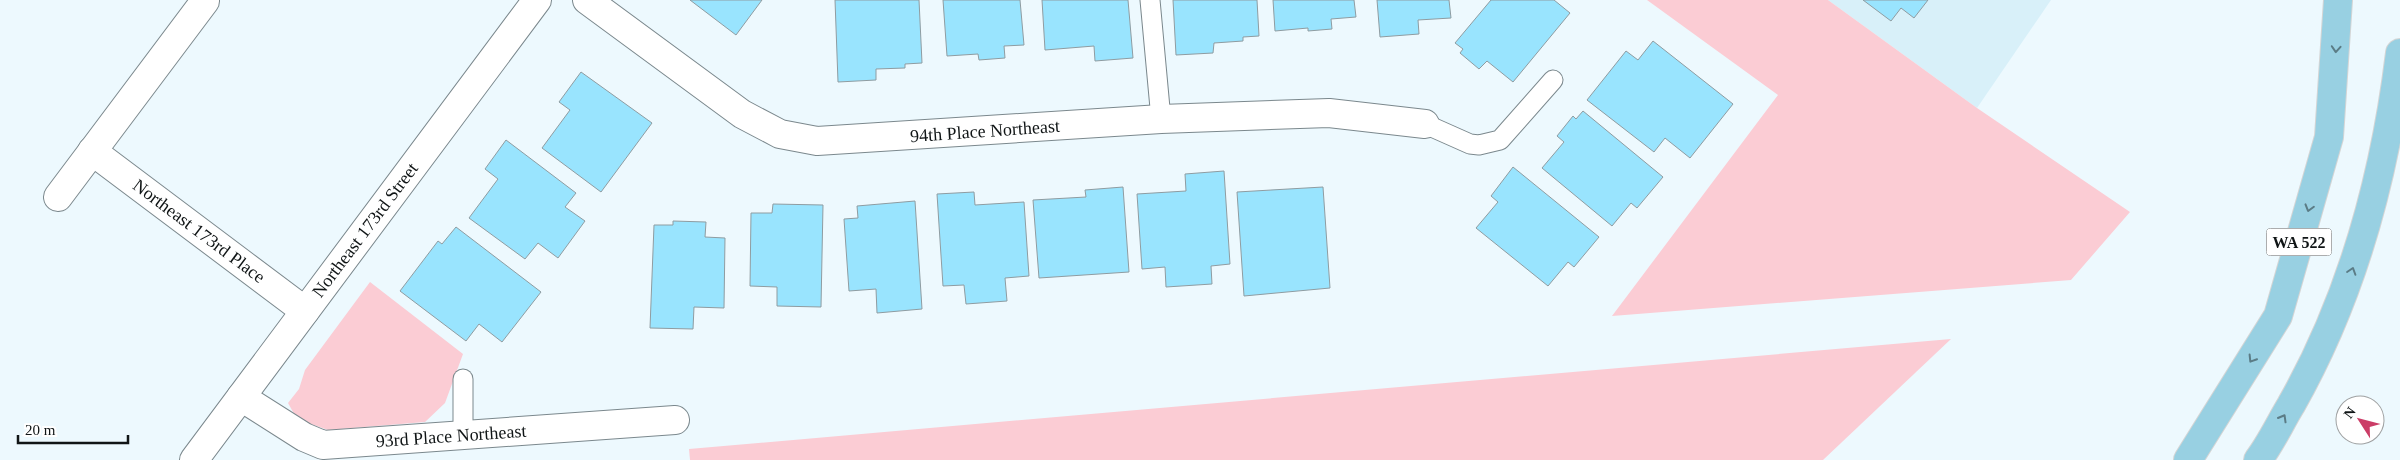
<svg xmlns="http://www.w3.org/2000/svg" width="2400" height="460" font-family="Georgia,serif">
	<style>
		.built { fill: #d8f0f9 }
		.green { fill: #fbccd4 }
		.building { fill: #99e4fe; stroke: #8f9ca1 }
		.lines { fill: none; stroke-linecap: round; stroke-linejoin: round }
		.lane-casing { stroke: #7b888d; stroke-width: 21 }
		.street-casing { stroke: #7b888d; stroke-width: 30 }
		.primary-casing { stroke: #d4d5d5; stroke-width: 30 }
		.lane { stroke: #fff; stroke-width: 19 }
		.street { stroke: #fff; stroke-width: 28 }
		.primary { stroke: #98d0e2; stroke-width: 28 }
		.oneway { stroke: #5b7c86 }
		.labels { text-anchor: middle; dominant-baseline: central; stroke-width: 4; stroke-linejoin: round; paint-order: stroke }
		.shield { fill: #fff; stroke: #585b5c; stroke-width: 1 }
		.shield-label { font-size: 16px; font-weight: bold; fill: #101516 }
		.street-label { font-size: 18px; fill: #101516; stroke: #fff }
	</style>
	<rect width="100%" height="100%" fill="#edf9fe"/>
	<path class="built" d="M1828,0H2051L1977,108Z"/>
	<g class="green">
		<path d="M1647,0H1828L1977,108L2130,212L2071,280L1612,316L1778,95Z"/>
		<path d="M370,282L463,354L445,403L425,422L328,430L297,419L288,403L299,389L305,370Z"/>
		<path d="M1951,339L1823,460H690L689,449Z"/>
	</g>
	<g class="building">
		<path d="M690,0H762L736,35Z"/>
		<path d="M835,0H919L922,63L905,64V68L876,69V80L838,82Z"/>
		<path d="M943,0H1020L1024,45L1004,46L1005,58L979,60L978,54L947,56Z"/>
		<path d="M1042,0H1128L1133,58L1095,61L1094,46L1045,50Z"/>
		<path d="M1173,0H1257L1259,36L1243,37V41L1214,43L1213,53L1176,55Z"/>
		<path d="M1273,0H1354L1356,17L1331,19L1332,29L1308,31V28L1275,31Z"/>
		<path d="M1377,0H1449L1451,18L1418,20L1419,34L1380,37Z"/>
		<path d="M1491,0H1554L1570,13L1513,82L1487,61L1479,69L1460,53L1463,49L1455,43Z"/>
		<path d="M1863,0H1928L1914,18L1901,8L1891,21Z"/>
		<path d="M1653,41L1733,104L1690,158L1665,138L1654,152L1587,100L1626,51L1638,60Z"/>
		<path d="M581,72L652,123L601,192L542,148L570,110L559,102Z"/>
		<path d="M1583,111L1663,177L1637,208L1631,203L1612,226L1542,168L1564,142L1557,136L1573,116L1576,119Z"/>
		<path d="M506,140L576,193L565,207L585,221L558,258L538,243L525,259L469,218L498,179L485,169Z"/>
		<path d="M1513,167L1599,237L1574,267L1568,262L1548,286L1476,228L1498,202L1491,196Z"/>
		<path d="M1224,171L1230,264L1211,266L1212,284L1166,287L1165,267L1142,269L1137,194L1186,191L1185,174Z"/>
		<path d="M1123,187L1129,272L1039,278L1033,200L1086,197L1085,190Z"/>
		<path d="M1323,187L1330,288L1244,296L1237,192Z"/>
		<path d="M974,192L975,205L1024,202L1029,276L1005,278L1007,301L966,304L964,285L943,286L937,194Z"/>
		<path d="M915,201L922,309L877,313L876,289L849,291L844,219L858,218L857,206Z"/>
		<path d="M773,204L823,205L821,307L777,306V287L750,286L751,213H772Z"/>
		<path d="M673,221L706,222L705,237L725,238L724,308L694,307L693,329L650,328L654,225H673Z"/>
		<path d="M456,227L541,292L502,342L479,324L466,341L400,291L438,241L442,244Z"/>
	</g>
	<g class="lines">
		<g class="lane-casing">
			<g id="lane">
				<path d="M1150,0L1161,119"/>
				<path d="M1425,124L1470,144L1479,145L1500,140L1553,80"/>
				<path d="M463,379V435"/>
			</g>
		</g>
		<g class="street-casing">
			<g id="street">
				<path d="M587,0L742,114L780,134L817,141L1161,119L1329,113L1425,124"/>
				<path d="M92,151L305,311"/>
				<path d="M58,197L205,1"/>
				<path d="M241,397L304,437L323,445L675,420"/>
				<path d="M194,460L537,0"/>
			</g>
		</g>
		<g class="primary-casing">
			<g id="primary">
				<path d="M2188,460L2278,316L2329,137L2338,0"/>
				<path d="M2258,460C2271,443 2280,423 2291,405C2353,296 2385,176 2400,53"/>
			</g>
		</g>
		<use href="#lane" class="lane"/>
		<use href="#street" class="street"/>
		<use href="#primary" class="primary"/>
	</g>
	<defs><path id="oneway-chevron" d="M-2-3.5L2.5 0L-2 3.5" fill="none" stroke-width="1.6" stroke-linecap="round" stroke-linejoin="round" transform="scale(1.25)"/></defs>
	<g class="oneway">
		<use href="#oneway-chevron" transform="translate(2336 49) rotate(94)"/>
		<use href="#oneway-chevron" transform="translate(2309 208) rotate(106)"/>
		<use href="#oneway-chevron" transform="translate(2352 271) rotate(-72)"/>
		<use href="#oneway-chevron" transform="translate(2252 359) rotate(122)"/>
		<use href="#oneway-chevron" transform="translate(2283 418) rotate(-60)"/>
	</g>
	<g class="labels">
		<rect class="shield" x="2266.5" y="228.5" width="65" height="27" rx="4"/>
		<g class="shield-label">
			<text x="2299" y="242">WA 522</text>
		</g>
		<g class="street-label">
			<text transform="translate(985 131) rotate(-4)">94th Place Northeast</text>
			<text transform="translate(365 230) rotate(-53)">Northeast 173rd Street</text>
			<text transform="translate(199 231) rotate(37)">Northeast 173rd Place</text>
			<text transform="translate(451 436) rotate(-4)">93rd Place Northeast</text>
		</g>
	</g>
	<g transform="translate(2360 420) rotate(306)"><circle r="24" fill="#ffffff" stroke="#9fa1a2"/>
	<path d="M0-4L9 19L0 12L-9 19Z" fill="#cb3d67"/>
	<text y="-8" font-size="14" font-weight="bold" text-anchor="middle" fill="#101516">N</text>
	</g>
	<path d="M18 435v8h110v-8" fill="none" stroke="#101516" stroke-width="2.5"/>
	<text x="25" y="435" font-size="15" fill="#101516" stroke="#ffffff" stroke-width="4" paint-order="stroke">20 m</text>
</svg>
